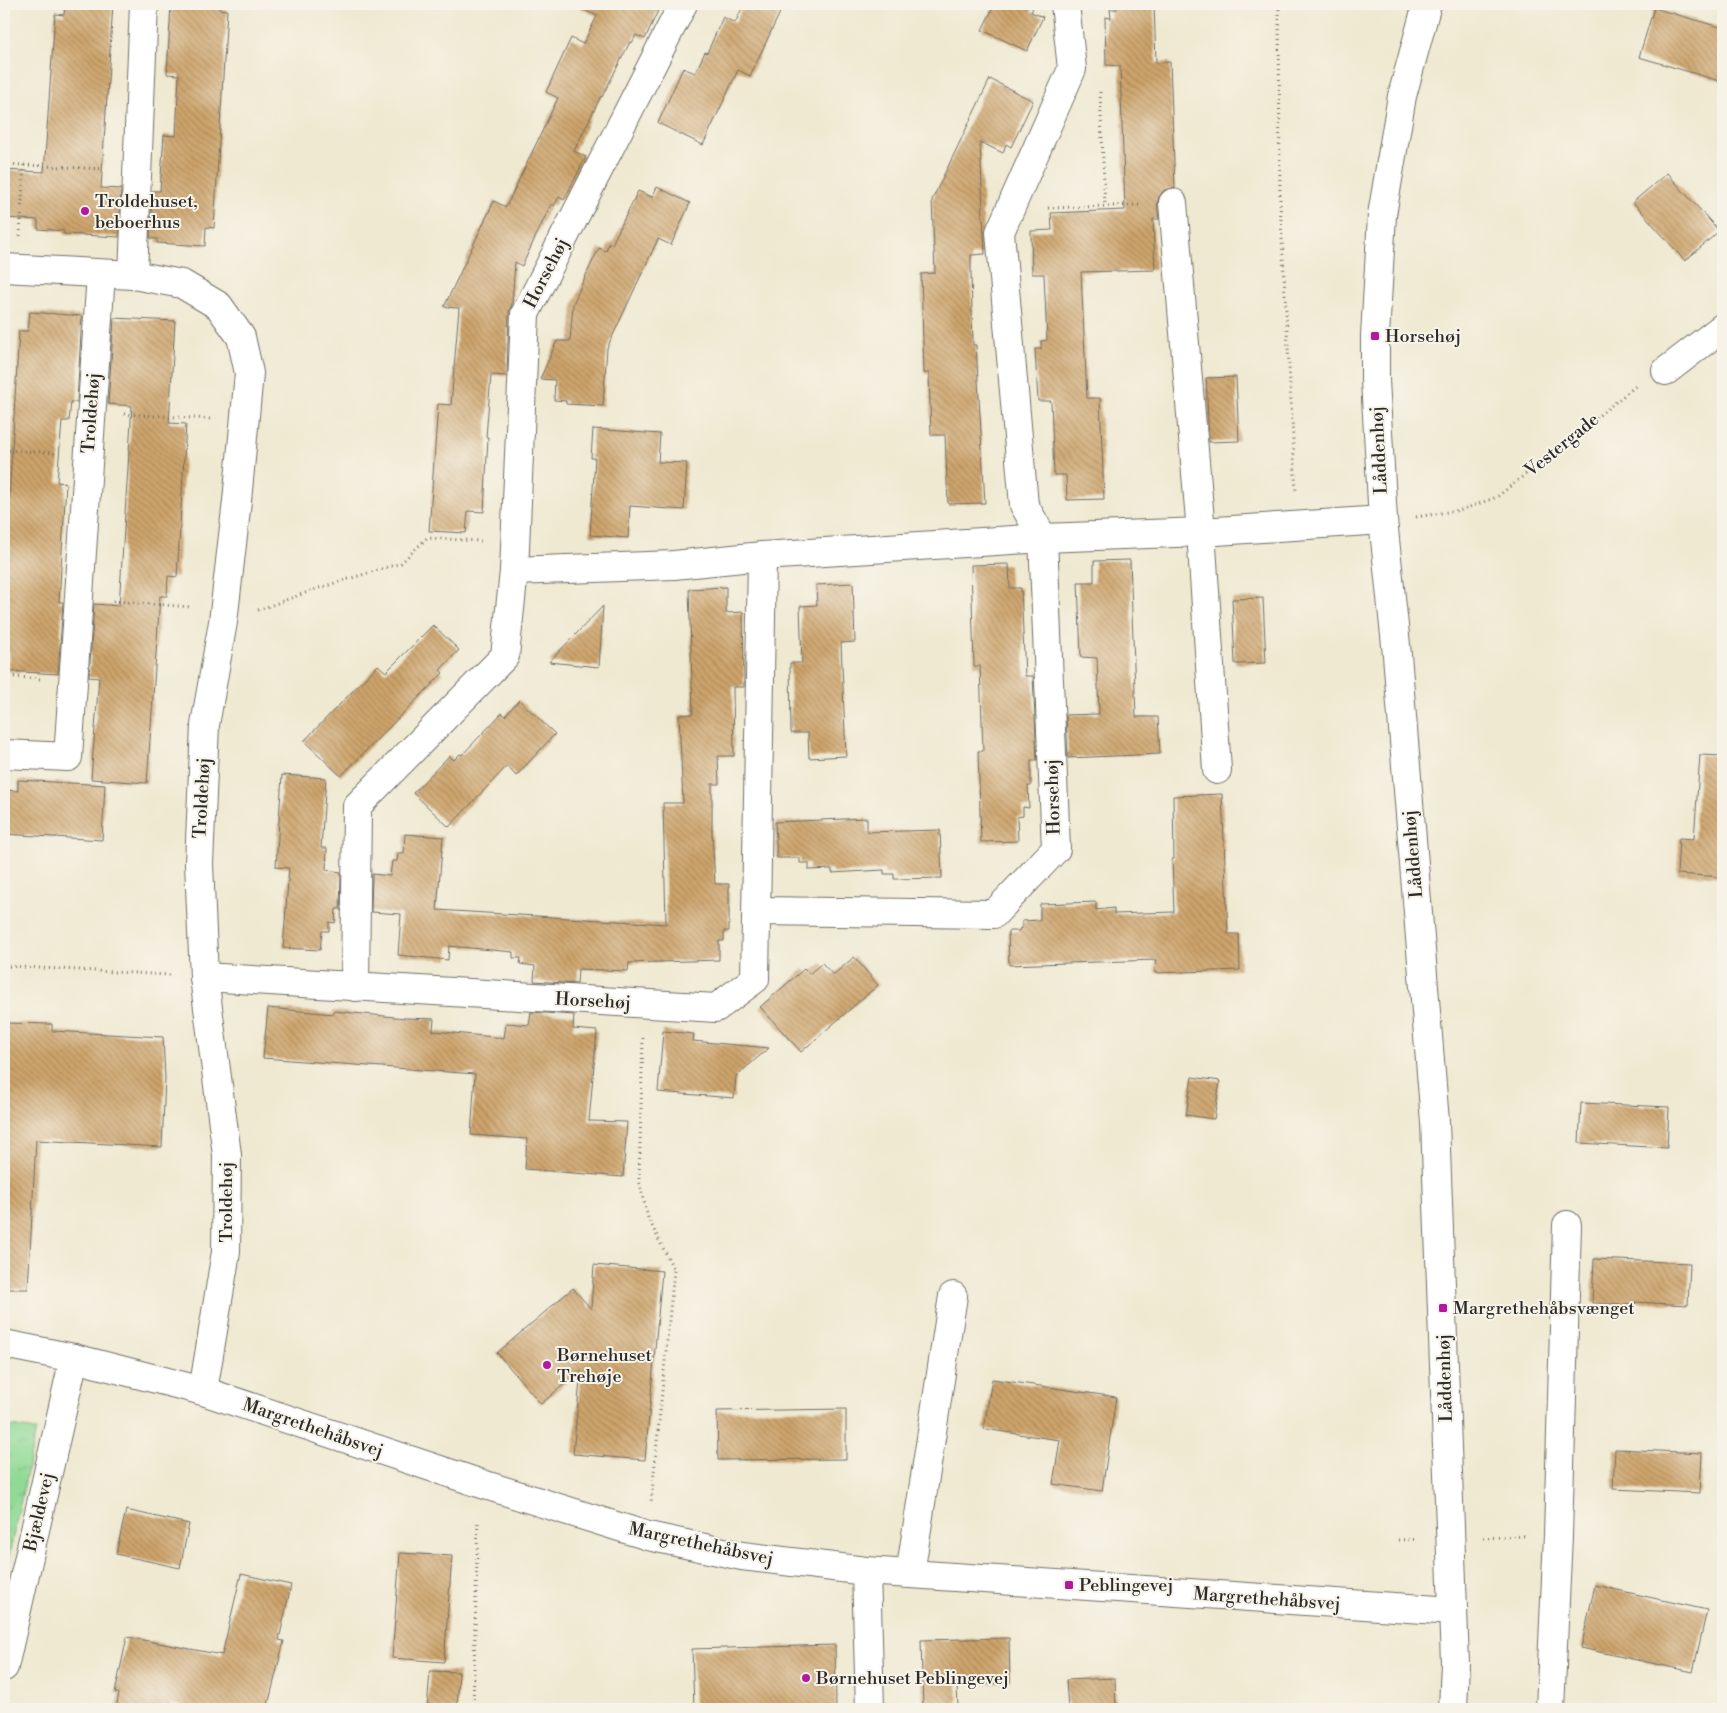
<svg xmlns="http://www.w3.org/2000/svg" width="1727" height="1713" font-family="'Libre Bodoni',serif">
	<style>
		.park { fill: url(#park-tufts); stroke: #5e8260 }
		.building { fill: url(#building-back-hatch) }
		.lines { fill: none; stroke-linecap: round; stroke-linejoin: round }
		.minor-casing { stroke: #706e65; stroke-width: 30 }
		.path { stroke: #706e65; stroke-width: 3; stroke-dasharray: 1 4; stroke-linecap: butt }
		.minor { stroke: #fff; stroke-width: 28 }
		.poi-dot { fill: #b5179e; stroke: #f7f3e8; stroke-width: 2 }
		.labels { text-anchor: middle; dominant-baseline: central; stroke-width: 4; stroke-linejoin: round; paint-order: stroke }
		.poi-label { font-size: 18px; fill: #2b2b2b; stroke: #f7f3e8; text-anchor: start }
		.street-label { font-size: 18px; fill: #2b2b2b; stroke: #f7f3e8 }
	</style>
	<defs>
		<pattern id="park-tufts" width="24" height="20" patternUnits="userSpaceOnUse" patternTransform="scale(1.25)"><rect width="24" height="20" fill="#90da96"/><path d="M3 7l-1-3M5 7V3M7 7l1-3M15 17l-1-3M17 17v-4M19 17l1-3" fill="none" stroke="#7cbb81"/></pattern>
		<pattern id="building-back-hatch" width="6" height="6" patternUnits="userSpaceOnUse" patternTransform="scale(1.25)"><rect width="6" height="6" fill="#cea46c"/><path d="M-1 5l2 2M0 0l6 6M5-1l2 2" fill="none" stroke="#a78659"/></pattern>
	</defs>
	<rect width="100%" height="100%" fill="#f7f3e8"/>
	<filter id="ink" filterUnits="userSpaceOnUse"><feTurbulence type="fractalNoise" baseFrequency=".02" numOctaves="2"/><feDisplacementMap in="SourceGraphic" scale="10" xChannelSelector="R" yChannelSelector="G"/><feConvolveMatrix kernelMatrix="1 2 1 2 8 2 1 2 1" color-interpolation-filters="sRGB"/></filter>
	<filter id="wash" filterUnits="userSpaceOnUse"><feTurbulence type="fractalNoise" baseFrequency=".0096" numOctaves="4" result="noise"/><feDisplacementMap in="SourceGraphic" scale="20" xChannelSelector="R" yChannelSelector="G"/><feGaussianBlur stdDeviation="1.12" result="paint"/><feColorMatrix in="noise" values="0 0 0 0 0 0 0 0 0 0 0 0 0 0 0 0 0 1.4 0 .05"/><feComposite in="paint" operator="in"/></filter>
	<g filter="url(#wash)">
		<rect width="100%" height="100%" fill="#efe9d1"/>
		<path class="park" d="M4,1425L36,1430L4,1579Z"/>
		<g id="blocks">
			<g class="building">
				<path d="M65,4H113L101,188L121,189L119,237L64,234V231L38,229V220L4,218V170L44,172L55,14L64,15Z"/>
				<path d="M171,4H219V9L227,10L214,228L206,227L205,246L157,243V239L150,238L152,191H160L164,135L176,136L179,75L167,74Z"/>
				<path d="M572,4H661L645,39L636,35L632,43L630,42L602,97L601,96L574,151L586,157L564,200L559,197L554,206L551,204L522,266L515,262L512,304L509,313L507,376L491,375L486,437H488L484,512L468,511L466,533L429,531L438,404L451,405L459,308L444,307L494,201L506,207L558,98L546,92L571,38L583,44L597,16Z"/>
				<path d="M744,4H784L750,76L738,70L703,145L658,123L683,68L695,73L705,52L707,53L723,17L735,23Z"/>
				<path d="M995,4H1035L1031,12L1043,17L1027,51L982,30Z"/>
				<path d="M1117,4H1154L1156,63L1170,62L1175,188L1164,190L1159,197L1157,204L1159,219H1153L1155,270L1081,272L1087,398H1100L1104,499L1067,500L1066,475H1054L1051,401H1038L1035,349H1041V341L1047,340L1044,274H1032L1031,231L1052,230L1051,213L1125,210L1120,66L1106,65L1105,17L1111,18L1110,9H1117Z"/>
				<path d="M1654,8L1723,28V82L1639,57Z"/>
				<path d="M990,79L1033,101L1011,147L1006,144L1003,153L980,142L983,212L981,216H983L985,254L971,255V274L973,345H976L985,503L948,504L945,435H931L929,373H924L921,274L935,273L932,200Z"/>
				<path d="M1667,173L1719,231L1685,261L1633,202Z"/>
				<path d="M657,187L690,203L671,245L658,239L607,348L603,406L566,404V401L554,400L555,380L540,379L557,341H570L573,304L586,275L599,248L606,251L609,243L612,244L638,191L652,197Z"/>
				<path d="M30,312L82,316L77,402H71L69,421H62L57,482L66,483L59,602H63L58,674L7,671L9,653H4V584L19,331H28Z"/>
				<path d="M114,318L175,321L169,423L186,424L177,577L168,576L167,596H160L147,783L91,779L99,678L89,677L94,604L119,606L132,406L108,404Z"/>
				<path d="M1236,377L1239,441L1209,442L1206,378Z"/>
				<path d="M593,429L660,434L658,462L687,463L684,510L630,506L628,538L590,535L595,458H591Z"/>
				<path d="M1130,560L1136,717H1158L1160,754L1068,758L1066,715L1099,714L1097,658L1081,657L1078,582H1094V561Z"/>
				<path d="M1009,564L1010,588H1021L1025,676H1033L1037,760H1031V786H1028L1029,808L1023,807V816L1017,817L1018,841L981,842L978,751H983L980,666H974L971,565Z"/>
				<path d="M853,583L855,642L841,643L846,756L809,758L808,733H791L790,663H802L800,606L817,605L816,585Z"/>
				<path d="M726,587V613L743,612L744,682V687H733L734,756H718L719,784H712V833L715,884H729V931H724V941H719V960L629,963L628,971L578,969L577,984L534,981L535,966L520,964L521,958H513V952L449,946L448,960L398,955L401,914L371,912L372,874L390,876L392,861H397L398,853H404L405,834L443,837L437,910L666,924L663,803H683L679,715L693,714L689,589Z"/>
				<path d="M1263,598L1266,663L1235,664L1232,599Z"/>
				<path d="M603,606L599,667L549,662Z"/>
				<path d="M433,625L459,650L440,670L443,673L341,776L304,741L378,665L386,672Z"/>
				<path d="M519,700L555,734L516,776L507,766L449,827L413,793L449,756L454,760L460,754L462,755L502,713L505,716Z"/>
				<path d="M1700,755L1723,756V877L1677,874L1679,838L1694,839Z"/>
				<path d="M282,775L326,778L321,848H327L326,870L341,872L340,909H336L335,923L329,922V931H322L320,950L283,948L289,868L276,867Z"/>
				<path d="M18,780L105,785L102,840L4,834V790L18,791Z"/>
				<path d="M1222,794L1228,934H1239L1240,970L1155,973L1156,960L1009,965L1008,931H1019L1020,928H1022V921L1040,920V904L1096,902V910L1114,908V914L1174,912L1172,859H1174L1173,796Z"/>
				<path d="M867,818V832L940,830L942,878L894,879V874H884V870L832,873V869L809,870V863H800V858H777L775,822Z"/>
				<path d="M854,957L878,985L801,1052L760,1007L804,969L809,974L822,963L833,975Z"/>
				<path d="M268,1008L333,1014V1011L405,1018L434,1019L433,1031L504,1038L506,1023L529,1025L531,1012L574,1015L573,1029L597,1031L589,1121L627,1122L623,1177L525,1169L527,1139L471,1135L475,1074L263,1058Z"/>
				<path d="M4,1023L52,1024V1031L163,1037L165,1078L162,1147L36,1140L28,1289H4Z"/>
				<path d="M663,1031L694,1034L693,1041L769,1048L736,1076L734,1098L658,1092Z"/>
				<path d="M1192,1077L1220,1081L1214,1119L1186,1115Z"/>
				<path d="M1581,1103L1669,1107L1667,1148L1579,1143Z"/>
				<path d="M1594,1259L1690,1263L1688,1305L1635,1302V1304L1592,1303Z"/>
				<path d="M594,1265L662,1271L645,1460L573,1454L581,1370L541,1404L497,1353L573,1288L591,1309Z"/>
				<path d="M992,1379L1116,1397L1102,1491L1053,1484L1060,1440L984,1429Z"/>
				<path d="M846,1409V1459L718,1460L717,1411Z"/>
				<path d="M1615,1449L1702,1453L1700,1493L1613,1489Z"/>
				<path d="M126,1510L189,1524L180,1568L116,1554Z"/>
				<path d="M400,1553L452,1556L444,1662L392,1658Z"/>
				<path d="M241,1574L291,1585L279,1640L284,1641L267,1709H197L170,1703L169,1709H116L119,1693H115L127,1637L222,1655Z"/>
				<path d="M1595,1585L1707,1610L1693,1672L1581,1648Z"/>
				<path d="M1009,1638L1010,1682L957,1683L958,1709H923L921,1640Z"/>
				<path d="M835,1645L836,1709H694L692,1649Z"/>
				<path d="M430,1671L459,1672L457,1709H427Z"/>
				<path d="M1115,1678L1116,1709H1068L1066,1680Z"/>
			</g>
		</g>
	</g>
	<g filter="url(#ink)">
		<use href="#blocks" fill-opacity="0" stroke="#706e65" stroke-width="1"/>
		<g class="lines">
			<g class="minor-casing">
				<g id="minor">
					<path d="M1427,4L1402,96L1382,215L1375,336V380L1383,520L1397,655L1435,1122L1455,1663L1453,1709"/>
					<path d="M1173,203L1201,532L1217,770"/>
					<path d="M4,268L133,275L182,284L219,306L241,337L249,373L237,501L223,622L205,725L199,864L204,977L227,1155L226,1252L203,1391"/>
					<path d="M133,275L144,4"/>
					<path d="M1666,371L1723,327"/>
					<path d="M514,571L674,565L762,556L1043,538L1201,532L1383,520"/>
					<path d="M4,754L68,757L101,274"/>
					<path d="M757,911L994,914L1056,849L1043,538L1024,505L1000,232L1072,69L1065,4"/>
					<path d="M204,977L716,1008L755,979L762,556"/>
					<path d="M355,987L357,806L505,656L514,571L525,314L683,4"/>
					<path d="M4,1344L74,1358L203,1391L479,1483L648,1536L742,1556L866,1571L1453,1611"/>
					<path d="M866,1571L870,1709"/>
					<path d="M910,1574L953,1296"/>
					<path d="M4,1667L74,1358"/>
					<path d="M1550,1709L1558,1535L1567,1225"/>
				</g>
			</g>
			<g class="path">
				<path d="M1279,4L1280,202L1296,493"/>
				<path d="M1100,92L1105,206"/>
				<path d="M4,164L103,169"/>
				<path d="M1048,208L1140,205"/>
				<path d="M20,236L24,165"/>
				<path d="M124,414L211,419"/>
				<path d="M4,450L56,453"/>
				<path d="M1416,517L1461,510L1497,497L1637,385"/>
				<path d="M113,601L191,607"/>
				<path d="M258,610L319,588L401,563L427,538L481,541"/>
				<path d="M4,676L41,679"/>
				<path d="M4,966L170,975"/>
				<path d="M643,1038L639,1180L648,1218L674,1270L651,1503"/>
				<path d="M1483,1538L1525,1536"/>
				<path d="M1398,1540L1417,1539"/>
				<path d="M473,1709L478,1519"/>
			</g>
			<use href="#minor" class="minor"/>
		</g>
	</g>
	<g class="poi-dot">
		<circle cx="85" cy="211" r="5"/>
		<rect x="1370" y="331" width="10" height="10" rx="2.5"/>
		<rect x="1438" y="1303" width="10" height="10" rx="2.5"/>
		<circle cx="547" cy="1365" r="5"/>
		<rect x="1064" y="1580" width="10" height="10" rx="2.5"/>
		<circle cx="806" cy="1678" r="5"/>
	</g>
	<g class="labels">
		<g class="poi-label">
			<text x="95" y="201">Troldehuset,<tspan x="95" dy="21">beboerhus</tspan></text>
			<text x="1385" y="336">Horsehøj</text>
			<text x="1453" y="1308">Margrethehåbsvænget</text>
			<text x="557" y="1355">Børnehuset<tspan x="557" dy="21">Trehøje</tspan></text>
			<text x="1079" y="1585">Peblingevej</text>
			<text x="816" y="1678">Børnehuset Peblingevej</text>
		</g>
		<g class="street-label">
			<text transform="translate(546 273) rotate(-63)">Horsehøj</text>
			<text transform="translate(91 413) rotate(-86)">Troldehøj</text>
			<text transform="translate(1562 445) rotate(-39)">Vestergade</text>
			<text transform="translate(1379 450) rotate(-93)">Låddenhøj</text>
			<text transform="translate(1053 797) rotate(-92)">Horsehøj</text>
			<text transform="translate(202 798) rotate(-87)">Troldehøj</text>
			<text transform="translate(1413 854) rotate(-95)">Låddenhøj</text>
			<text transform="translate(593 1001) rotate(3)">Horsehøj</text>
			<text transform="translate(226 1202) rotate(-90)">Troldehøj</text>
			<text transform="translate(1445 1378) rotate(-92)">Låddenhøj</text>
			<text transform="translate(313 1428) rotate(19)">Margrethehåbsvej</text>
			<text transform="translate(39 1512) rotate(-77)">Bjældevej</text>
			<text transform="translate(701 1544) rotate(12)">Margrethehåbsvej</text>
			<text transform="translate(1267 1599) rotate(4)">Margrethehåbsvej</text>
		</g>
	</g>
	<rect width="1727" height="1713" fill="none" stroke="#f7f3e8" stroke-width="20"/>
</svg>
